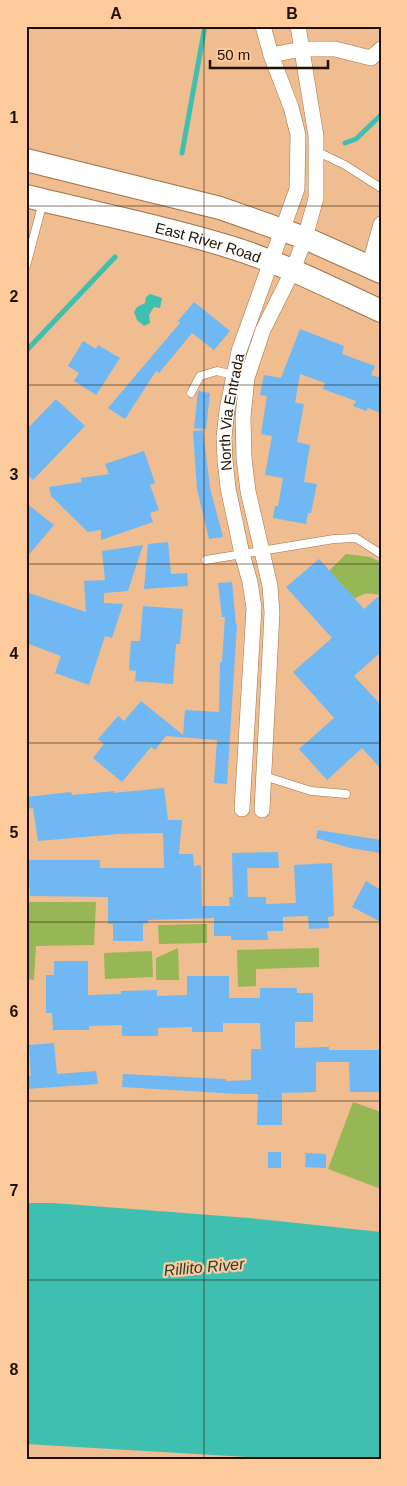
<svg xmlns="http://www.w3.org/2000/svg" width="407" height="1486" font-family="Helvetica,sans-serif">
	<style>
		.green { fill: #97b655 }
		.water { fill: #3ebfb0 }
		.lines { fill: none; stroke-linecap: round; stroke-linejoin: round }
		.stream { stroke: #3ebfb0; stroke-width: 5 }
		.building { fill: #6fb8f3 }
		.service-casing { stroke: #a17347; stroke-width: 9 }
		.minor-casing { stroke: #a17347; stroke-width: 16 }
		.primary-casing { stroke: #a17347; stroke-width: 24 }
		.service { stroke: #fff; stroke-width: 8 }
		.minor { stroke: #fff; stroke-width: 15 }
		.primary { stroke: #fff; stroke-width: 22 }
		.grid { fill: none; stroke: #211001; stroke-width: 1; stroke-opacity: 0.55 }
		.labels { text-anchor: middle; dominant-baseline: central; stroke-width: 4.5; stroke-linejoin: round; paint-order: stroke }
		.street-label { font-size: 15px; fill: #211001; stroke: #fdca9c }
		.water-label { font-size: 16px; font-style: italic; fill: #223e3a; stroke: #fdca9c }
		.neatline { fill: none; stroke: #211001; stroke-width: 2 }
		.grid-label { font-size: 16px; text-anchor: middle; font-weight: bold; fill: #211001 }
	</style>
	<rect width="100%" height="100%" fill="#efbd8f"/>
	<g class="green">
		<path d="M346,554L370,557L381,562L380,595C370,593 363,592 355,599L329,571Z"/>
		<path d="M26,902H96L94,945L36,946L34,980L26,979Z"/>
		<path d="M207,924V943L159,944L158,925Z"/>
		<path d="M178,948L179,980H156V958Z"/>
		<path d="M319,948V967L256,969V986L238,987L237,950Z"/>
		<path d="M152,951L153,977L105,979L104,953Z"/>
		<path d="M353,1102L381,1112V1189L328,1169Z"/>
	</g>
	<g class="water">
		<path d="M150,294L162,298L160,308L154,307L149,315L150,323L144,326L137,320L134,312L137,307L145,303L146,297Z"/>
		<path d="M26,1203H53L249,1218L381,1232V1460H297L26,1444Z"/>
	</g>
	<g class="lines">
		<g class="stream">
			<path d="M345,143L356,139L381,115"/>
			<path d="M182,153L205,26"/>
			<path d="M26,351L115,257"/>
		</g>
	</g>
	<g class="building">
		<path d="M194,302L230,331L214,350L192,333L159,373L156,371L125,419L108,408L180,323L178,321Z"/>
		<path d="M300,329L344,346L342,354L375,366L371,375L381,378V413L368,408L366,411L353,406L356,401L323,389L325,383L300,374L295,403L304,404L297,442L310,445L304,482L317,484L311,513H308L306,524L273,518L275,506H278L283,478L265,475L272,436L261,434L267,396L260,395L264,375L281,378Z"/>
		<path d="M83,341L96,349L98,345L120,358L96,395L74,381L79,373L68,366Z"/>
		<path d="M198,391L210,393L206,429L194,428Z"/>
		<path d="M56,399L85,426L33,480L26,473V430Z"/>
		<path d="M203,430L210,488L223,537L209,539L197,489L193,431Z"/>
		<path d="M144,451L155,483L150,485L159,510L150,513L153,522L101,540V530L88,532L51,496L49,487L82,482L81,478L109,474L105,464Z"/>
		<path d="M26,503L54,525L26,558Z"/>
		<path d="M168,542L171,574L187,573L188,586L144,589L148,544Z"/>
		<path d="M143,545L128,591L104,593V603L123,604L112,638L105,636L89,685L55,673L61,656L26,643V592L86,612L84,581L105,580L102,551Z"/>
		<path d="M319,559L364,609L381,594V652L354,676L381,705V769L362,748L327,780L299,749L334,718L293,672L332,638L286,587Z"/>
		<path d="M232,582L236,624H237L227,784L214,783L217,740L166,736L155,750L151,747L122,782L93,758L104,744L98,739L118,716L124,721L141,701L183,735L185,710L219,712L220,662H222L225,617H222L218,583Z"/>
		<path d="M143,606L183,609L180,644H176L173,684L135,681L136,671L129,670L131,641H140Z"/>
		<path d="M164,788L168,820H182L179,854H193L194,866L201,865L202,906H230L229,897H233L232,853L278,852L279,868H247L248,897H266V904L296,903L294,865L332,863L334,916L328,917L329,928L309,929L308,916L283,917V931H267L268,940H231V936H214V918L148,920V923L143,924V941H113V924H108V897L30,896L28,860H100V868H164L163,833L118,834L38,841L33,808L26,809V797L71,792L72,795L115,791L113,793Z"/>
		<path d="M318,830L381,840V853L350,848L316,838Z"/>
		<path d="M366,881L381,890V922L352,907Z"/>
		<path d="M54,961H88V995L121,994V991L157,990V996L187,995V976H229V998H260V988H297V993H313V1022H295V1048L329,1047V1050H381V1092H350L349,1062H316V1092L282,1093V1125H257L258,1094H240L122,1087L123,1074L226,1079V1081L251,1080V1049H261L260,1023H223V1032H192V1027L158,1028V1036H122V1025L89,1026V1030H53L52,1013H46V975H54Z"/>
		<path d="M54,1043L57,1074L96,1071L98,1084L26,1089V1076H31L29,1045Z"/>
		<rect x="268" y="1152" width="13" height="16"/>
		<path d="M306,1153L326,1154V1168L305,1167Z"/>
	</g>
	<g class="lines">
		<g class="service-casing">
			<g id="service">
				<path d="M316,151L345,165L381,188"/>
				<path d="M26,266L43,202"/>
				<path d="M191,393L200,376L217,371L233,375"/>
				<path d="M206,560L334,539L356,538L381,554"/>
				<path d="M264,776L311,791L346,794"/>
			</g>
		</g>
		<g class="minor-casing">
			<g id="minor">
				<path d="M271,55L302,49H335L371,58L381,49"/>
				<path d="M369,267L381,224"/>
				<path id="s1" d="M242,809L254,608L250,582L242,554L228,488L225,460L224,437L227,410L239,351L297,189L298,135L291,107L271,55L263,26"/>
				<path d="M262,810L272,613L270,586L248,491L244,458L243,417L247,378L263,330L293,270L305,238L316,198V136L298,26"/>
			</g>
		</g>
		<g class="primary-casing">
			<g id="primary">
				<path d="M26,160L220,208L305,238L381,272"/>
				<path id="s2" d="M26,196C94,213 163,226 230,247C282,263 331,288 381,311"/>
			</g>
		</g>
		<use href="#service" class="service"/>
		<use href="#minor" class="minor"/>
		<use href="#primary" class="primary"/>
	</g>
	<path class="grid" d="M204,26V1460M26,206H381M26,385H381M26,564H381M26,743H381M26,922H381M26,1101H381M26,1280H381"/>
	<g class="labels">
		<g class="street-label">
			<text stroke="none"><textPath href="#s2" startOffset="188">East River Road</textPath></text>
			<text stroke="none"><textPath href="#s1" startOffset="401">North Via Entrada</textPath></text>
		</g>
		<g class="water-label">
			<text transform="translate(204 1267) rotate(-5)">Rillito River</text>
		</g>
	</g>
	<rect width="407" height="1486" fill="none" stroke="#fdca9c" stroke-width="55"/>
	<path d="M210 60v8h118v-8" fill="none" stroke="#211001" stroke-width="2.5"/>
	<text x="217" y="60" font-size="15" fill="#211001" stroke="#fdca9c" stroke-width="4" paint-order="stroke">50 m</text>
	<rect x="28" y="28" width="352" height="1430" class="neatline"/>
	<g class="grid-label">
		<text x="116" y="19">A</text>
		<text x="292" y="19">B</text>
		<text x="14" y="123">1</text>
		<text x="14" y="302">2</text>
		<text x="14" y="480">3</text>
		<text x="14" y="659">4</text>
		<text x="14" y="838">5</text>
		<text x="14" y="1017">6</text>
		<text x="14" y="1196">7</text>
		<text x="14" y="1375">8</text>
	</g>
</svg>
